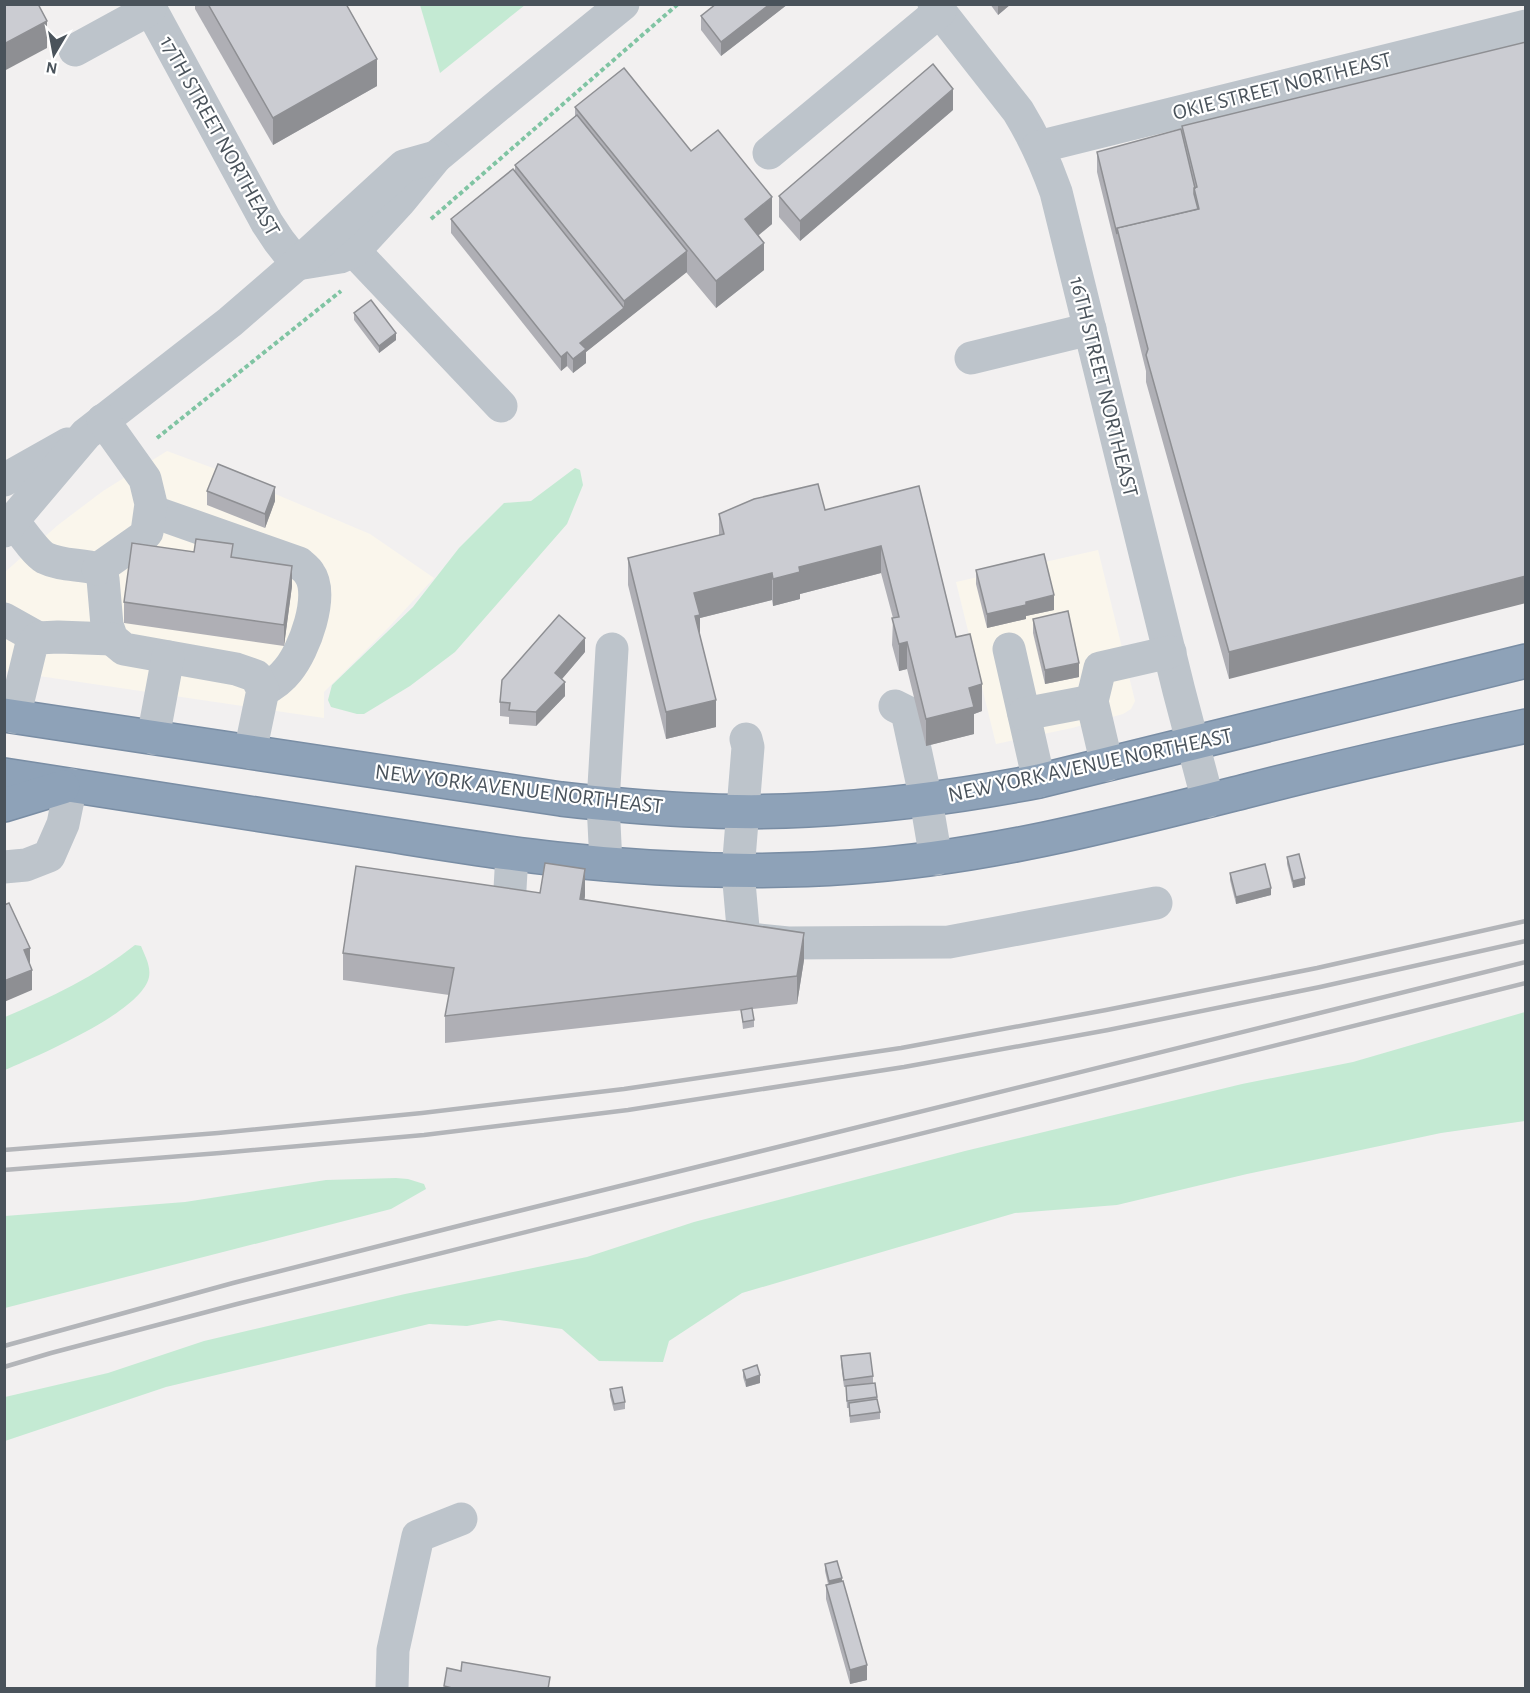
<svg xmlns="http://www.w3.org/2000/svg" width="1530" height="1693" font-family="'Alegreya Sans',sans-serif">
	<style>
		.commercial { fill: #faf6ec }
		.green { fill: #c4ead3 }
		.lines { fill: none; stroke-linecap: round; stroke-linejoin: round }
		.highway-casing { stroke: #798da4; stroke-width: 36 }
		.path { stroke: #80c4a3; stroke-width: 4; stroke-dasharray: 4.5 3; stroke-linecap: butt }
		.minor { stroke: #bdc4cb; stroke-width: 33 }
		.highway { stroke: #8ea2b8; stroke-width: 33 }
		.rail { stroke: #b3b5b9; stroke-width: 4.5 }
		.wall { fill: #afafb5 }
		.shaded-wall { fill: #8e8f93 }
		.building { fill: #cbccd2; stroke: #8e8f93; stroke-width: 1.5 }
		.labels { text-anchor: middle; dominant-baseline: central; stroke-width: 4.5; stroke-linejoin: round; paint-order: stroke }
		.street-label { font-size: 22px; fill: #4a535b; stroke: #fff }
	</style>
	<rect width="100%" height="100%" fill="#f2f0f0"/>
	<g class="commercial">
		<path d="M167,451L221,471L370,534L434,578L389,627L324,692V718L5,671V572L58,525L103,491Z"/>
		<path d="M1098,550L1135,701L1131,709L1123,714L1072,728L996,744L956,582Z"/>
	</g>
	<g class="green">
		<path d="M420,5V4L525,5L440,73Z"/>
		<path d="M575,468L580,470L583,485L567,524L455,652L410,686L364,714H357L331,707L328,700L332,685L413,607L459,548L504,503L531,501Z"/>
		<path d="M135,945L141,946C145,956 151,966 149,977C142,1012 37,1056 5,1070V1017C50,998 96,976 135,945Z"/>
		<path d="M1525,1012V1121L1441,1133L1247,1174L1117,1205L1015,1213L742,1293L669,1341L663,1362L599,1361L562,1329L499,1320L467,1326L429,1324L166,1387L5,1441V1397L108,1373L204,1341L405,1294L587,1257L694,1222L965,1151L1242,1084L1353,1062Z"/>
		<path d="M396,1178L408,1179L424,1184L426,1189L391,1209L5,1308V1216L185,1202L326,1180Z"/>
	</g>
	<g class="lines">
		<g class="highway-casing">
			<g id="highway">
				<path d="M4,715L561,799C643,808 726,815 808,810C886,806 962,796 1039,781L1526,661"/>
				<path d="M4,775C125,793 245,812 365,831C429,841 492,852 556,859C654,870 752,874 851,867C985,858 1116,824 1246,791C1339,767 1432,746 1526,726"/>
				<path d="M4,805L63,787"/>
			</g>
		</g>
		<g class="path">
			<path d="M431,219L678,4"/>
			<path d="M157,438L341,291"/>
		</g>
		<g class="minor">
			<path d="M148,4L267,223L279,241L297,264"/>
			<path d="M934,4L1018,111C1034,137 1046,164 1056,192L1179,691L1208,801"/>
			<path d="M75,50L150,9"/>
			<path d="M1038,147L1526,26"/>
			<path d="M769,153L940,11"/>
			<path d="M354,251L501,406"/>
			<path d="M297,264L340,257L354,251L400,201L436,157L506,99L623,4"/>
			<path d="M971,358L1090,329"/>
			<path d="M4,480L68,444"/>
			<path d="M151,511L299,563C302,566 307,569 309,573C325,595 304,651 288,670C281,679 273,685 263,690"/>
			<path d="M13,521C20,530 36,553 45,558C61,566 81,564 98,569L103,579L107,625L112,639L124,649L236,669L256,676L263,690L250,752"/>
			<path d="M4,531L86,434L230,322L297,264L404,166L436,157"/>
			<path d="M98,569L142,538L147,532L151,504L145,479L103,420"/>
			<path d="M4,619L38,638"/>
			<path d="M1009,649L1039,781"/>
			<path d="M895,706L907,712L926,800L936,859"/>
			<path d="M1024,714L1092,701"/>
			<path d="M14,717L31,647L38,638L58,637L112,639"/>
			<path d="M153,738L168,657"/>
			<path d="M1107,765L1092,701L1100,668L1170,652"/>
			<path d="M512,854L509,906L535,910"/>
			<path d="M606,864L603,803L612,649"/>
			<path d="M4,867L26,865L49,856L63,824L71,785"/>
			<path d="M744,939L738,871L748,747L746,739"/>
			<path d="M759,940L788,943L949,942L1156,903"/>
			<path d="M392,1688L393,1650L418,1536L461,1519"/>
		</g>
		<use href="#highway" class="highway"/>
		<g class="rail">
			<path d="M4,1150L218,1133L422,1113L624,1089L901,1048L1106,1010L1317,968L1526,921"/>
			<path d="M4,1170L220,1153L424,1135L628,1110L904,1067L1108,1030L1320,987L1526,941"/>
			<path d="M4,1346L233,1283L470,1223L1526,962"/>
			<path d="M4,1367L51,1353L237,1304L1526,983"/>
		</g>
	</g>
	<g class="wall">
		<path d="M195,4H346L377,86L273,145L195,9Z"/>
		<path d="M788,4L721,56L701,30V16Z"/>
		<path d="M990,4H1011L998,15Z"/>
		<path d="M1526,42L1229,679L1146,382V371L1097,172V152L1182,132V126Z"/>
		<path d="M575,107L772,224L758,236L764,270L716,308L686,272L586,352V363L573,373L567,366L561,371L451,233V219L515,172V165L575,117Z"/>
		<path d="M953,110L800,241L779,217V196Z"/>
		<path d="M354,313L396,340L379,353L354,320Z"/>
		<path d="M919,486L956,637L982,711L974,714V734L926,746L907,669L899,671L892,645L893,618L881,573L800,594V599L773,606L772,600L700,618V635L716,727L666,739L628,585V558L719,536V514L825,510Z"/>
		<path d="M207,491L275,501L265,528L207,505Z"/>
		<path d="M233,557L292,586L284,646L124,623V602Z"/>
		<path d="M976,570L1054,610L1026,616V619L987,628L976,584Z"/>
		<path d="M1033,619L1079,677L1045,684L1033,633Z"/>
		<path d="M585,652L562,679L565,696L536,726L509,724V717L500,716V702Z"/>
		<path d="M1287,857L1305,885L1293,888L1287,864Z"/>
		<path d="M1230,873L1271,895L1236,904L1230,880Z"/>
		<path d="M540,893L585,896L584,900L804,960L797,1004L445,1043V1016L449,995L343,980V953Z"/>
		<path d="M741,1010L754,1020V1027L743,1029Z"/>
		<path d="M841,1356L873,1376V1383H875L877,1399L880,1412V1419L850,1423L849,1408H847L846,1387H844L841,1364Z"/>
		<path d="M743,1370L760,1383L746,1387L743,1377Z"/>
		<path d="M610,1389L625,1402V1409L614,1411L610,1396Z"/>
		<path d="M825,1564L842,1581L867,1680L850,1684L826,1599V1585L828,1584L825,1571Z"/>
	</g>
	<g class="shaded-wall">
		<path d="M770,4H788L721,56V42Z"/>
		<path d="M998,4H1011L998,15Z"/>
		<path d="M47,21V48L4,71V44Z"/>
		<path d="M377,59V86L273,145V118Z"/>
		<path d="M953,89V110L800,241V221Z"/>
		<path d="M772,197V224L745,246V219Z"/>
		<path d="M764,243V270L716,308V281Z"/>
		<path d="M687,251V272L586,352V363L573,373V359L580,343L624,308V301Z"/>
		<path d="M396,333V340L379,353V346Z"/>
		<path d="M567,352V366L561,371V357Z"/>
		<path d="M275,487V501L265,528V514Z"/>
		<path d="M881,546V573L800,594V599L773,606V579L799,567Z"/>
		<path d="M292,566V586L284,646V625Z"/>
		<path d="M772,573V600L700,618V642L694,620V593Z"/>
		<path d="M1526,576V603L1229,679V652Z"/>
		<path d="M1054,595V610L1026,616V619L987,628V614L1026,602Z"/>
		<path d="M585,638V652L555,687V673Z"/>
		<path d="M907,642V669L899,671V644Z"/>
		<path d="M1079,663V677L1045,684V670Z"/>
		<path d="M565,682V696L536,726V712Z"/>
		<path d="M982,684V711L974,714V734L926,746V719L969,688Z"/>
		<path d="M716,700V727L666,739V712Z"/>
		<path d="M585,869V896L580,926V899Z"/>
		<path d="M1305,878V885L1293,888V881Z"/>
		<path d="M1271,888V895L1236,904V897Z"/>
		<path d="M804,933V960L797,1004V976Z"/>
		<path d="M30,948V968L24,950Z"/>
		<path d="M32,970V990L4,1002V981Z"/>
		<path d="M760,1375V1383L746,1387V1380Z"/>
		<path d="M842,1578V1585L829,1588V1581Z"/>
		<path d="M867,1665V1680L850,1684V1670Z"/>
	</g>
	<g class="building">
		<path d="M4,4H38L47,21L4,44Z"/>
		<path d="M208,4H346L377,59L273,118Z"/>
		<path d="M716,4H770L721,42L701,16Z"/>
		<path d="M1526,42V576L1229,652L1146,355L1148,349L1117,228L1199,209L1194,188L1197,187L1182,126Z"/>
		<path d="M933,64L953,89L800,221L779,196Z"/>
		<path d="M624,68L691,151L718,130L772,197L745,219L764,243L716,281L575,107Z"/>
		<path d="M577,115L687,251L624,301L515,165Z"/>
		<path d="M1181,129L1195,188H1194V194L1198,209L1117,228V234L1097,152Z"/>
		<path d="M513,169L624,308L580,343L586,349L573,359L567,352L561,357L451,219Z"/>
		<path d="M371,300L396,333L379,346L354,313Z"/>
		<path d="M218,464L275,487L265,514L207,491Z"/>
		<path d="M818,484L825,510L919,486L956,637L970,634L982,684L969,688L974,707L926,719L907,642L899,644L892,618L899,617L881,546L799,567L800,572L773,579L772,573L694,593L700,615L695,616L716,700L666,712L628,558L724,534L719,514L754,499Z"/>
		<path d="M196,539L233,544L231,557L292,566L284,625L124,602L132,543L194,552Z"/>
		<path d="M1044,554L1054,595L1026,602V605L987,614L976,570Z"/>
		<path d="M1068,611L1079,663L1045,670L1033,619Z"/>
		<path d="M559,615L585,638L555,673L565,682L536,712L509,710L510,703L500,702L502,680Z"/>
		<path d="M1299,854L1305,878L1293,881L1287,857Z"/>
		<path d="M545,863L585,869L580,899L804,933L797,976L445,1016L454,968L343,953L356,866L540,893Z"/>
		<path d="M1265,864L1271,888L1236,897L1230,873Z"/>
		<path d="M9,903L30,948L24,950L32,970L4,981V905Z"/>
		<path d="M752,1008L754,1020L743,1022L741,1010Z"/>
		<path d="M870,1353L873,1376L844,1380L841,1356Z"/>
		<path d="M757,1365L760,1375L746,1380L743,1370Z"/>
		<path d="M875,1383L877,1397L847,1401L846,1386Z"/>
		<path d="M622,1387L625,1402L614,1404L610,1389Z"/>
		<path d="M877,1399L880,1412L850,1416L849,1403Z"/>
		<path d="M837,1561L842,1578L829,1581L825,1564Z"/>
		<path d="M843,1581L867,1665L850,1670L826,1585Z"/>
		<path d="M462,1662L550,1677L548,1689H456L444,1686L447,1668L461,1671Z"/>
	</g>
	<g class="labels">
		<g class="street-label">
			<text transform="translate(1282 86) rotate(-14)">OKIE STREET NORTHEAST</text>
			<text transform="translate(220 136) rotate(61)">17TH STREET NORTHEAST</text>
			<text transform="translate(1104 387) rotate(76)">16TH STREET NORTHEAST</text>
			<text transform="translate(1090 765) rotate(-12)">NEW YORK AVENUE NORTHEAST</text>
			<text transform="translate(519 789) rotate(7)">NEW YORK AVENUE NORTHEAST</text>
		</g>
	</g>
	<rect width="1530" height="1693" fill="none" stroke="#4a535b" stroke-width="12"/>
	<g transform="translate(54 54) rotate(190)" stroke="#ffffff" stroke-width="4.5" paint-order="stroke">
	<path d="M0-4.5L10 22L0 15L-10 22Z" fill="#4a535b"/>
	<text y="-9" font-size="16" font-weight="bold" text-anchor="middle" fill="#4a535b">N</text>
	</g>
</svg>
